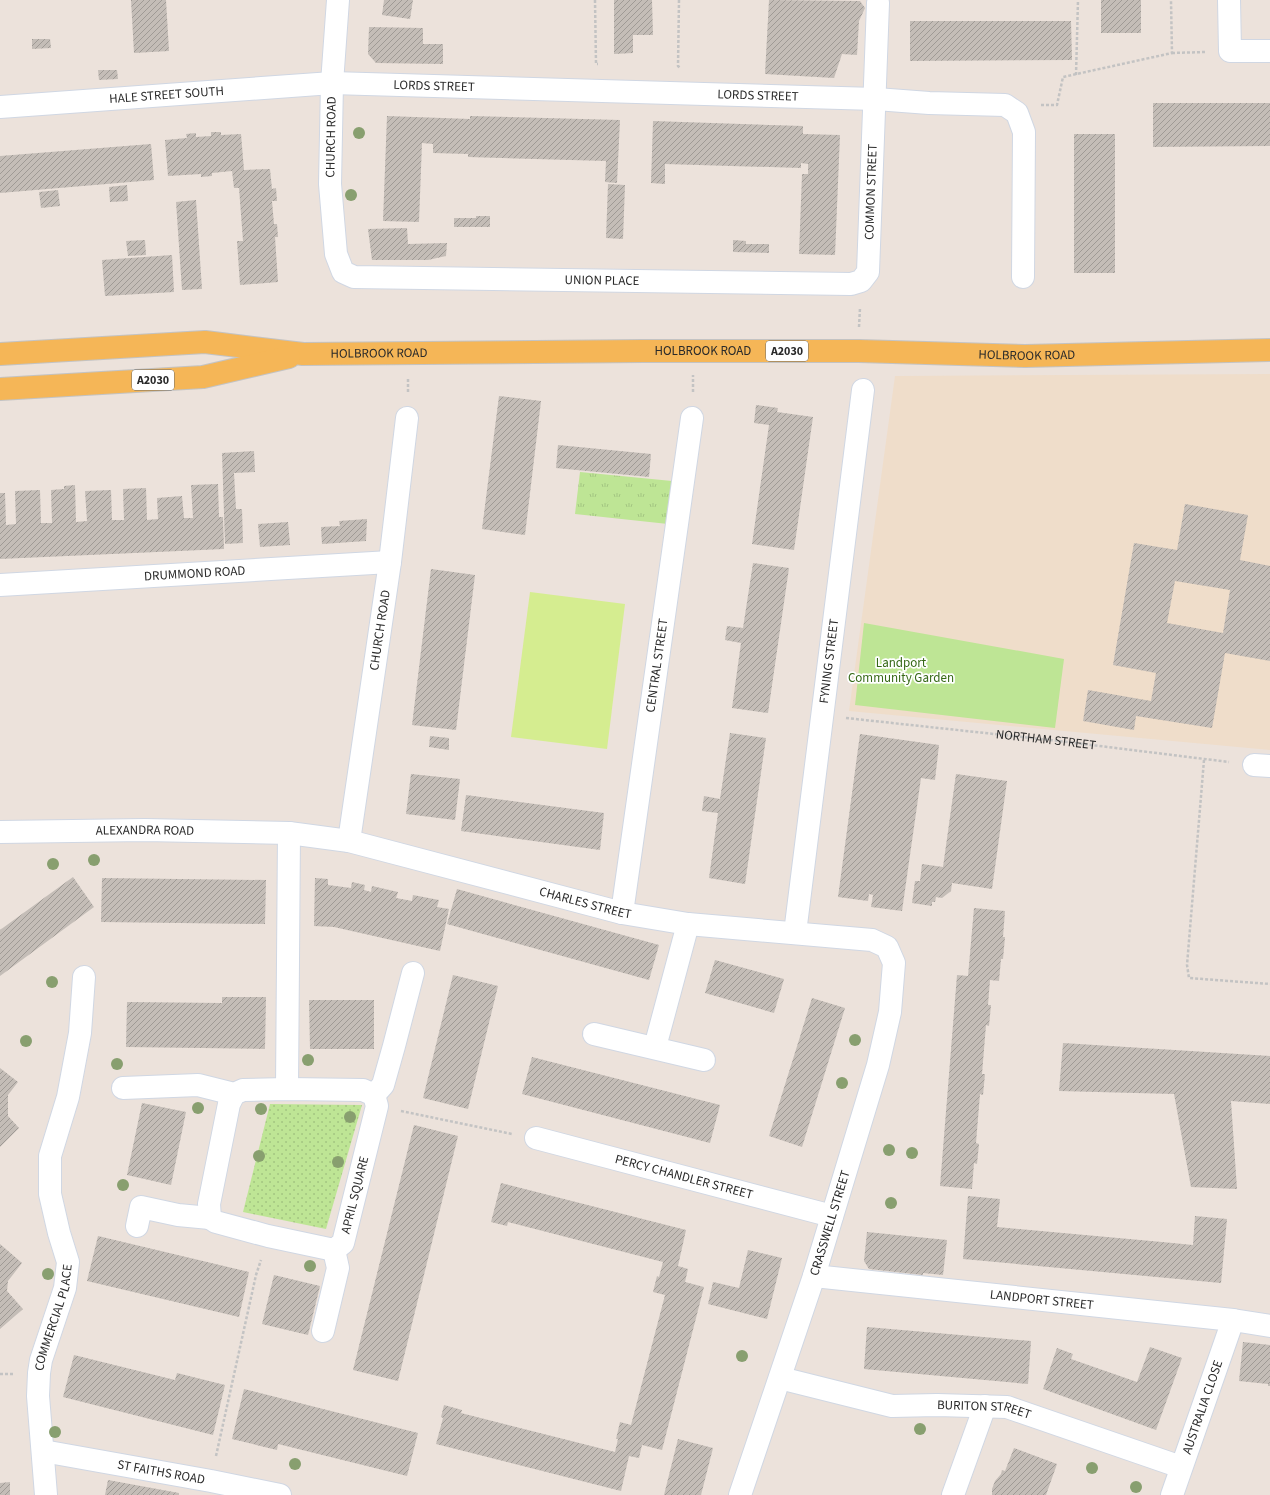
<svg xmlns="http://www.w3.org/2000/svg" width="1270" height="1495" font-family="'Source Sans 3',sans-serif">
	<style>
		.education { fill: #efddca }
		.grass { fill: url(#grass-dots) }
		.park { fill: url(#park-tufts) }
		.garden { fill: #bee595 }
		.pitch { fill: #d5ed90 }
		.building { fill: url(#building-hatch); fill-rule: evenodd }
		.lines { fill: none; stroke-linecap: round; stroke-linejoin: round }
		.minor-casing { stroke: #d0d7e3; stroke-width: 24 }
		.primary-casing { stroke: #c3c3c3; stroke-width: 24 }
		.path { stroke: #c3c3c3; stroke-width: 2.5; stroke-dasharray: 3 2; stroke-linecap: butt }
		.minor { stroke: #fff; stroke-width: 22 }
		.primary { stroke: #f5b657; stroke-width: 22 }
		.tree { fill: #889f6f }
		.labels { text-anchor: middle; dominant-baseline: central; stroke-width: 3.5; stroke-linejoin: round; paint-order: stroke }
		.shield { fill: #fff; stroke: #6a6a6a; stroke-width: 1 }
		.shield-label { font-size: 12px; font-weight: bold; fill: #2a2a2a }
		.street-label { font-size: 13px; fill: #2a2a2a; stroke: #fff }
		.park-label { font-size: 13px; fill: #366917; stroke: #fff }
	</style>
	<defs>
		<pattern id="grass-dots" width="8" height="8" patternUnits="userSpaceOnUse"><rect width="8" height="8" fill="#bee595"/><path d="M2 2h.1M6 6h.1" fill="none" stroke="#a3c581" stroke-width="1.8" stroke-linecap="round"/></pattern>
		<pattern id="park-tufts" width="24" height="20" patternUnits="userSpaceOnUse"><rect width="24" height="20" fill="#bee595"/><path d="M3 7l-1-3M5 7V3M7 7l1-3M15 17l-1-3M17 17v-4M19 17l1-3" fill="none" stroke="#a3c581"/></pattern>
		<pattern id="building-hatch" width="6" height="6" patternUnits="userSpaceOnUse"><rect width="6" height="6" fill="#c4bdb7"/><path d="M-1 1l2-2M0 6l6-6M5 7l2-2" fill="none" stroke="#9f9a95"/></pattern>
	</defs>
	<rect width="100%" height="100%" fill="#ece2db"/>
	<path class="education" d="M1270,374V750L849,711L895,376Z"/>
	<path class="grass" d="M270,1104L362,1105L326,1229L243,1212Z"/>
	<path class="park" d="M580,472L672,481L668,524L575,514Z"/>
	<path class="garden" d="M864,623L1064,659L1055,728L855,705Z"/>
	<path class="pitch" d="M530,592L625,604L607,749L511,737Z"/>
	<g class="building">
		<path d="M131,0H166L169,51L134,53Z"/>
		<path d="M384,0H413L410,19L382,15Z"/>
		<path d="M614,0H652L653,35H633V53L614,54Z"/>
		<path d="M769,0L860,1L865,8L859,21L857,55L842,54L834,78L765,74Z"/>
		<rect x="1101" y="0" width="40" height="33"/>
		<path d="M910,21H1071L1072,60L910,61Z"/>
		<path d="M369,27L423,28V44H443V64L376,63L368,54Z"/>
		<path d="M32,39H50L51,48L32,49Z"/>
		<path d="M98,70H117L118,79L99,80Z"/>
		<path d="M1153,103H1270V146L1153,147Z"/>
		<path d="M387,116L470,119V116L620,120L617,183L605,182L606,161L468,157V154L433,153V144L422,143L419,222L383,221Z"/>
		<path d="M653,121L803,126V134L840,135L835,255L799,254L802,174H808V164L801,163V168L665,164V184L651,183Z"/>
		<path d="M211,132H221V135L241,134L244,170L270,169L272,189L276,188L277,201H272L274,224H277L278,237H275L278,282L240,285L237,241H243L239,188H234L232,171L212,173V176L201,177V174L168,176L165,140L187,138L186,134L196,133V137L211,136Z"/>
		<rect x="1074" y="134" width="41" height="139"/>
		<path d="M151,144L154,180L0,193V156Z"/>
		<path d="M608,184L625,185L623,239L606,238Z"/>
		<path d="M127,185L128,201L110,202L109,187Z"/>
		<path d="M58,190L60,206L41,208L39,192Z"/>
		<path d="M196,200L202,289L182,290L176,202Z"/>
		<path d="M476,216H490V227H454V218H476Z"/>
		<path d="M407,228L408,244L447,243L446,256L428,260H372L368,229Z"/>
		<path d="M145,240L146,255L128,256L126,241Z"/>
		<path d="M733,240L746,241V244H769V253L733,252Z"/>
		<path d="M172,255L174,292L105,296L102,260Z"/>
		<path d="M499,396L541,401L525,535L482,529Z"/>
		<path d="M756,405L778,408L777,412L813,417L794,550L752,544L769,425L754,423Z"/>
		<path d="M558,445L651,454L649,477L556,468Z"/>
		<path d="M254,451L255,472L234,473L236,509H242L243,543L225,544L222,453Z"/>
		<path d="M218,484L219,517H223L224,549L0,559V493H5L6,525L16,524L15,491L40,490L41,523H52L51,490L64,489V486L75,485L76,522L87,521L85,491L111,490L112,520H124L123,489L146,488L147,520L158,519L157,498L182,496L184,518H193L191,485Z"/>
		<path d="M1185,504L1248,515L1240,560L1270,566V661L1225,653L1212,728L1136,716L1134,730L1083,721L1088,690L1151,701L1156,673L1113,665L1134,543L1177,550ZM1175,581L1230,590L1223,633L1167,623Z"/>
		<path d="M367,519L366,541L322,544L321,527L340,526L339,521Z"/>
		<path d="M288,522L290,545L260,547L258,524Z"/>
		<path d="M753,563L789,568L768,713L732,708L741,643L725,640L727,626L743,628Z"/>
		<path d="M431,569L475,575L456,730L412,725Z"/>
		<path d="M730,733L766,738L745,884L709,878L718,813L702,811L704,796L720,799Z"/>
		<path d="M860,734L939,745L935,780L921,778L902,911L871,907L873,895L869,894L868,901L838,897Z"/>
		<path d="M430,736L449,738V750L429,747Z"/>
		<path d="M411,774L460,779L455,820L406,814Z"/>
		<path d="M956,774L1007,781L992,889L952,883L951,891L942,898L936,897L935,902H932V906L912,903L915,881H920L922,864L943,867Z"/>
		<path d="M466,795L604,813L600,850L461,831Z"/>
		<path d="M73,877L94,907L0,976V930Z"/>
		<path d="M102,878L266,880L265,924L101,922Z"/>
		<path d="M315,878L328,879V885L351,888L352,882L365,885L364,890L371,892L372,886L398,892L396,898L412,901L413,895L439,900L437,907L449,909L440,951L334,927L314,926Z"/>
		<path d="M457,889L659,945L649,980L447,924Z"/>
		<path d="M974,908L1005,911L1003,937H1005L1003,959H1001L999,981L990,980L988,1005H991L989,1026L986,1025L982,1074H985L983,1095L980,1094L976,1143L979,1144L977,1164L974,1163L972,1189L940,1186L957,975L968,976Z"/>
		<path d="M715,960L784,979L774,1013L705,993Z"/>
		<path d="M453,975L498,986L468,1109L423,1098Z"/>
		<path d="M222,997H266L265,1049L126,1047L127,1002L222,1003Z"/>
		<path d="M812,998L845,1008L802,1147L769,1136Z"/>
		<path d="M309,1000H374V1049H310Z"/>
		<path d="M1063,1043L1270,1056V1104L1231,1101L1237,1189L1191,1187L1174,1094L1059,1091Z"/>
		<path d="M532,1057L720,1105L710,1143L522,1094Z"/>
		<path d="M0,1068L18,1082L8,1095V1116L19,1128L0,1147Z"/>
		<path d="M142,1103L186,1112L171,1185L127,1175Z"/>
		<path d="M414,1125L458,1136L398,1381L353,1370Z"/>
		<path d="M501,1183L686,1230L678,1266L688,1269L685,1282L704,1287L662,1450L642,1445L639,1458L629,1456L621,1491L436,1444L443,1418L441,1417L444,1405L462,1410L461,1413L615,1452L618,1439H616L620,1422L631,1425L665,1295L653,1292L657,1276L659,1277L663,1262L508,1222L507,1226L491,1222Z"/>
		<path d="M968,1196L1000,1199L997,1227L1162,1242L1193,1245L1195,1216L1227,1219L1221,1283L963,1259Z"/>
		<path d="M867,1232L947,1240L943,1275L923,1273V1275L869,1269L864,1261Z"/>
		<path d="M98,1236L249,1272L239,1317L87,1281Z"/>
		<path d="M0,1244L22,1263L8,1281L7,1291L23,1309L0,1329Z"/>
		<path d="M748,1250L782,1258L767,1319L708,1304L713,1282L739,1288Z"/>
		<path d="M274,1275L320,1286L308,1335L262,1324Z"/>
		<path d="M867,1327L1031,1341L1028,1384L864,1369Z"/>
		<path d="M1243,1342L1270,1345V1386H1268V1384L1239,1381Z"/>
		<path d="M1150,1347L1182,1358L1156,1430L1043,1389L1057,1348L1073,1354L1071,1359L1137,1382Z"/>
		<path d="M74,1355L175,1380L177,1373L225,1385L213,1435L63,1397Z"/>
		<path d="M244,1389L418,1433L407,1476L278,1444L277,1450L232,1439Z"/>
		<path d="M678,1439L713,1448L701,1495H664Z"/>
		<path d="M1014,1448L1057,1464L1046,1495H992V1489L995,1481L1001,1474L1002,1470L1005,1471Z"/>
		<path d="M108,1480L179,1493V1495H105Z"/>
		<path d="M10,1482V1495H0V1483Z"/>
	</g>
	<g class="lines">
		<g class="minor-casing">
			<g id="minor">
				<path id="s2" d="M338,0L332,83L330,184L336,254L343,272L354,277L851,284L861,281L868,272L878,3"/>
				<path d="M1229,0L1230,51H1270"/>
				<path id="s3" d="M0,107L332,83L876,99L929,103L1005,105L1017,113L1024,132L1023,277"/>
				<path id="s4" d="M0,585L390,562"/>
				<path d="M1254,765L1270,766"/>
				<path id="s5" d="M0,832L145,830L289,833L349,841L622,913L688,924L872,940L887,947L894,963L890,1012L878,1065L814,1276L740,1495"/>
				<path id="s6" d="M349,841L390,562L407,418"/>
				<path id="s7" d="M622,913L692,418"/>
				<path id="s8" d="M795,933L863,390"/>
				<path d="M594,1034L704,1060"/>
				<path d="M655,1047L688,924"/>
				<path d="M123,1088L198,1085L234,1094L243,1090L287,1089L363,1090L374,1095L377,1106L343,1243L334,1250L268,1236L216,1222L210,1218L209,1204L229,1104L234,1094"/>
				<path d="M287,1089L289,833"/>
				<path d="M374,1095L383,1085L394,1046L413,973"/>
				<path id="s9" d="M536,1138L832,1216"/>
				<path d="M137,1226L141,1207L178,1215L210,1218"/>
				<path id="s10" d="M814,1276L1233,1320L1270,1326"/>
				<path d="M323,1331L338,1268L334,1250"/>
				<path id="s11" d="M780,1378L892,1406L937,1405L1007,1407L1181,1467"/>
				<path id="s12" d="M43,1451L211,1481L280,1495"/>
				<path id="s13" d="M46,1495L38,1396L39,1373L41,1360L65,1288L68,1262L59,1233L50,1194V1156L68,1097L80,1033L84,977"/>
				<path d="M953,1495L985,1406"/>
				<path id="s14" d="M1172,1495L1233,1320"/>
			</g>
		</g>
		<g class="primary-casing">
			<g id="primary">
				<path id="s15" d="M0,354L205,342L303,354L642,351H859L1025,356L1270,350"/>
				<path d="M0,389L203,377L289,357"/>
			</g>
		</g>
		<g class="path">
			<path d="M595,0L596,64H598"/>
			<path d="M679,0L678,66L680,68"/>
			<path d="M1172,53L1206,52"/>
			<path d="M1076,75L1078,0"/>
			<path d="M1041,105H1057L1063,77L1172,53L1171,0"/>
			<path d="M859,327L860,308"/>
			<path d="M408,392V377"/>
			<path d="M693,392V375"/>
			<path id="s1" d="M846,718L1059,741L1229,762"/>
			<path d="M1204,760L1187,965L1189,978L1270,984"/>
			<path d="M401,1111L512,1134"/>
			<path d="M0,1374H13"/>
			<path d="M216,1456L256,1275L261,1260"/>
		</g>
		<use href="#minor" class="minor"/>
		<use href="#primary" class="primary"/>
	</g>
	<g class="tree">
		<circle cx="359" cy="133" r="6"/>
		<circle cx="351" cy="195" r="6"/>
		<circle cx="94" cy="860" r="6"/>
		<circle cx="53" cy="864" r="6"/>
		<circle cx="52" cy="982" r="6"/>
		<circle cx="855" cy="1040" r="6"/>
		<circle cx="26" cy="1041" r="6"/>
		<circle cx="308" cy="1060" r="6"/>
		<circle cx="117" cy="1064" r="6"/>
		<circle cx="842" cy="1083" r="6"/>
		<circle cx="198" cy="1108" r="6"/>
		<circle cx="261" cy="1109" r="6"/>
		<circle cx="350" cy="1117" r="6"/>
		<circle cx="889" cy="1150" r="6"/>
		<circle cx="912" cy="1153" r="6"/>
		<circle cx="259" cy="1156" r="6"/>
		<circle cx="338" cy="1162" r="6"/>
		<circle cx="123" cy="1185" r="6"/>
		<circle cx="891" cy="1203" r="6"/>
		<circle cx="310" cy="1266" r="6"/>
		<circle cx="48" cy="1274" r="6"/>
		<circle cx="742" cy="1356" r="6"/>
		<circle cx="920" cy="1429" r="6"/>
		<circle cx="55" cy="1432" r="6"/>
		<circle cx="295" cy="1464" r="6"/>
		<circle cx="1092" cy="1468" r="6"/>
		<circle cx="1136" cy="1487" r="6"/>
	</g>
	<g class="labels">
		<g class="shield">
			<rect x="766" y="341" width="42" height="20" rx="3"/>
			<rect x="132" y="370" width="42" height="20" rx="3"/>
		</g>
		<g class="shield-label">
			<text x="787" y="351">A2030</text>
			<text x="153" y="380">A2030</text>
		</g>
		<g class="street-label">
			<text stroke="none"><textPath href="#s3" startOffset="435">LORDS STREET</textPath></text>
			<text stroke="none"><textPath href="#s3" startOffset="167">HALE STREET SOUTH</textPath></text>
			<text stroke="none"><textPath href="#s3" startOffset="759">LORDS STREET</textPath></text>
			<text transform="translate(331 137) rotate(-89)">CHURCH ROAD</text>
			<text stroke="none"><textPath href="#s2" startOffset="885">COMMON STREET</textPath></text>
			<text stroke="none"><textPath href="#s2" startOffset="534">UNION PLACE</textPath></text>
			<text stroke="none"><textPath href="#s15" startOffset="704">HOLBROOK ROAD</textPath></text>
			<text stroke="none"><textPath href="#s15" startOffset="380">HOLBROOK ROAD</textPath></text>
			<text stroke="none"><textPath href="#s15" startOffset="1028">HOLBROOK ROAD</textPath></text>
			<text stroke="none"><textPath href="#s4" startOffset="195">DRUMMOND ROAD</textPath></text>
			<text stroke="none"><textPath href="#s6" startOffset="213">CHURCH ROAD</textPath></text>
			<text stroke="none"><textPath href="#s8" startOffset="274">FYNING STREET</textPath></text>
			<text stroke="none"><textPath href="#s7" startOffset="250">CENTRAL STREET</textPath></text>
			<text stroke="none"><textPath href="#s1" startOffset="201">NORTHAM STREET</textPath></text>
			<text stroke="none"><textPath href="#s5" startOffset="145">ALEXANDRA ROAD</textPath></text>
			<text stroke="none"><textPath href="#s5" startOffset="594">CHARLES STREET</textPath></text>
			<text stroke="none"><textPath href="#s9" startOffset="153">PERCY CHANDLER STREET</textPath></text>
			<text transform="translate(355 1195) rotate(-76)">APRIL SQUARE</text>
			<text transform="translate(830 1223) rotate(-73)">CRASSWELL STREET</text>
			<text stroke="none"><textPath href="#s10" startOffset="229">LANDPORT STREET</textPath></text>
			<text stroke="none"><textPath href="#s13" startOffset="180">COMMERCIAL PLACE</textPath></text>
			<text stroke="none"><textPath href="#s14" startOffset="93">AUSTRALIA CLOSE</textPath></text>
			<text stroke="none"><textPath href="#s11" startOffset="208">BURITON STREET</textPath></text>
			<text stroke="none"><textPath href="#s12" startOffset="120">ST FAITHS ROAD</textPath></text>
		</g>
		<g class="park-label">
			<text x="901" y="663">Landport<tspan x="901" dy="15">Community Garden</tspan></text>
		</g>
	</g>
</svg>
